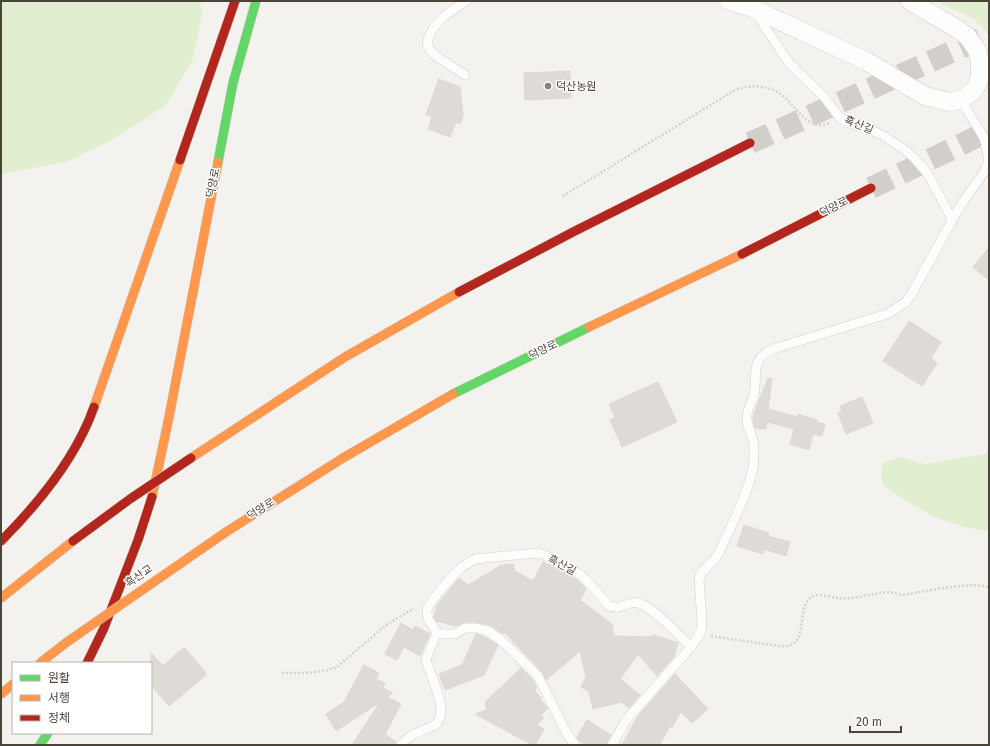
<svg xmlns="http://www.w3.org/2000/svg" width="990" height="746" font-family="'Fira Sans','Noto Sans KR',sans-serif">
	<style>
		.green { fill: #e1eecf }
		.building { fill: #dedbd6; stroke: #dcd9d4 }
		.lines { fill: none; stroke-linecap: round; stroke-linejoin: round }
		.secondary-tunnel { stroke: #d2cfca; stroke-width: 22; stroke-dasharray: 22 11; stroke-linecap: butt }
		.lane-casing { stroke: #d2d0cb; stroke-width: 10 }
		.street-casing { stroke: #d2d0cb; stroke-width: 19 }
		.fast-casing { stroke: #d3cfc5; stroke-width: 10 }
		.slow-casing { stroke: #d3cfc5; stroke-width: 10 }
		.jam-casing { stroke: #d3cfc5; stroke-width: 10 }
		.path { stroke: #d3d2cc; stroke-width: 2.5; stroke-dasharray: 2 2; stroke-linecap: butt }
		.lane { stroke: #fdfdfc; stroke-width: 9 }
		.street { stroke: #fdfdfc; stroke-width: 18 }
		.fast { stroke: #63d668; stroke-width: 9 }
		.slow { stroke: #ff974d; stroke-width: 9 }
		.jam { stroke: #b3261e; stroke-width: 9 }
		.slow-bridge-casing { stroke: #d3cfc5; stroke-width: 10; stroke-linecap: butt }
		.jam-bridge-casing { stroke: #d3cfc5; stroke-width: 10; stroke-linecap: butt }
		.slow-bridge { stroke: #ff974d; stroke-width: 9 }
		.jam-bridge { stroke: #b3261e; stroke-width: 9 }
		.poi-dot { fill: #868178; stroke: #fff; stroke-width: 1.5 }
		.labels { text-anchor: middle; dominant-baseline: central; stroke-width: 3; stroke-linejoin: round; paint-order: stroke }
		.poi-label { font-size: 11px; fill: #4b4439; stroke: #fff; text-anchor: start }
		.street-label { font-size: 11px; fill: #4b4439; stroke: #fff }
	</style>
	<rect width="100%" height="100%" fill="#f4f2ee"/>
	<g class="green">
		<path d="M1,1H199L203,11L192,62L165,106L112,140L66,162L1,174Z"/>
		<path d="M937,1H989V35L973,18L943,5Z"/>
		<path d="M989,449V531C956,528 924,514 897,495C893,492 887,489 884,486C879,479 882,469 884,462L901,457L924,464L985,454Z"/>
	</g>
	<g class="building">
		<path d="M570,71L571,98L525,100L524,73Z"/>
		<path d="M439,79L460,87L463,115L460,124L456,122L450,137L428,129L432,117L426,114Z"/>
		<path d="M989,247V280L973,267Z"/>
		<path d="M909,321L941,342L931,358L937,363L922,386L883,361Z"/>
		<path d="M768,378L772,379L768,409L798,417V414L817,420V422L825,424L822,436L813,434L809,450L790,444L794,429L767,422L766,429L755,428L753,419L754,413Z"/>
		<path d="M658,382L677,422L622,447L610,420L615,418L609,404Z"/>
		<path d="M862,397L873,423L846,434L838,413L842,411L840,406Z"/>
		<path d="M744,525L769,533L768,536L790,542L786,556L764,549L763,554L737,546Z"/>
		<path d="M543,562L567,573L577,580L586,589L580,600L612,624L614,636L649,637L654,635L678,643L674,657L657,676L638,654L620,679L640,695L629,708L621,702L593,709L589,692L581,687L586,677L580,651L546,680L542,672L504,632L503,634L490,625L476,622H465L456,626L436,621L434,617L437,605L459,578L468,585L502,565L513,564L515,571L533,581Z"/>
		<path d="M401,623L413,630L415,626L430,634L420,656L404,647L397,660L385,654Z"/>
		<path d="M476,634L485,637L498,645L484,675L445,690L439,674L462,665Z"/>
		<path d="M184,647L207,674L169,706L151,685V653L163,666Z"/>
		<path d="M364,665L379,673L376,679L385,683L383,688L393,693L387,697L401,704L385,734L396,742L395,745H352L380,702L336,731L326,714L344,702Z"/>
		<path d="M521,668L533,680L537,688L534,690L541,698L540,699L548,708L541,715L544,718L537,725L544,729L535,745H532L475,714L486,710L485,702Z"/>
		<path d="M675,674L708,709L692,723L681,712L672,727L670,726L659,745H622L638,716Z"/>
		<path d="M587,720L611,735L605,745H586L579,741L577,737Z"/>
	</g>
	<g class="lines">
		<g class="secondary-tunnel">
			<path d="M750,143L989,35"/>
			<path d="M871,188L989,131"/>
		</g>
		<g class="lane-casing">
			<g id="lane">
				<path d="M755,12L789,63L825,98L840,118L849,123L869,129L884,136L905,150L915,159L928,174L952,219"/>
				<path d="M465,75L433,54L427,45C429,25 450,11 466,1"/>
				<path d="M437,633L446,634H455L465,628H476L488,631L502,641L538,676L567,734L575,745"/>
				<path d="M401,745C412,732 419,733 433,726C453,715 429,675 426,659L437,633C433,626 426,619 427,611C428,602 455,573 462,567C466,564 470,562 475,559L536,553L542,554C557,561 573,568 585,579C593,587 601,596 608,605C621,612 627,600 638,603C652,606 680,636 691,647"/>
				<path d="M612,745L627,719L691,647L699,635L701,630L702,621L699,580L701,573L715,559L720,551C731,526 748,493 753,468C754,459 755,449 753,440C751,432 746,425 747,416C747,409 752,403 754,396C758,376 749,359 773,349L887,314L906,302L912,293L960,206L984,172L988,163V156L984,138L961,100"/>
			</g>
		</g>
		<g class="street-casing">
			<path id="street" d="M729,1L752,8L866,61L925,96L949,102L961,100L973,91L977,85L980,77V62L977,50L968,37L959,30L910,1"/>
		</g>
		<g class="fast-casing">
			<g id="fast">
				<path d="M218,162L233,83L256,1"/>
				<path d="M453,394L589,327"/>
				<path d="M40,745L48,733"/>
			</g>
		</g>
		<g class="slow-casing">
			<g id="slow">
				<path d="M589,327L742,254"/>
				<path d="M94,407L180,160"/>
				<path d="M191,458L345,357L459,292"/>
				<path d="M152,497L168,422L218,162"/>
				<path d="M226,532L343,458L453,394"/>
				<path d="M1,598L73,541"/>
				<path d="M40,663L67,642"/>
				<path d="M1,694L13,684"/>
			</g>
		</g>
		<g class="jam-casing">
			<g id="jam">
				<path d="M180,160L235,1"/>
				<path d="M742,254L871,188"/>
				<path d="M459,292L573,232L750,143"/>
				<path d="M1,541C39,503 76,458 94,407"/>
				<path d="M87,663L104,628L138,540L152,497"/>
			</g>
		</g>
		<g class="path">
			<path d="M563,196L735,90C751,84 770,85 783,96C797,107 808,132 829,123"/>
			<path d="M711,636L779,646C811,650 795,612 810,598C816,592 829,597 837,598C850,600 866,595 880,593C882,593 886,591 889,592C894,592 898,595 904,595C920,592 978,580 989,588"/>
			<path d="M282,673C300,673 319,674 337,667L386,625L414,608"/>
		</g>
		<use href="#lane" class="lane"/>
		<use href="#street" class="street"/>
		<use href="#fast" class="fast"/>
		<use href="#slow" class="slow"/>
		<use href="#jam" class="jam"/>
		<g class="slow-bridge-casing">
			<path id="slow-bridge" d="M67,642L226,532"/>
		</g>
		<g class="jam-bridge-casing">
			<path id="jam-bridge" d="M73,541L130,499L191,458"/>
		</g>
		<use href="#slow-bridge" class="slow-bridge"/>
		<use href="#jam-bridge" class="jam-bridge"/>
	</g>
	<circle class="poi-dot" cx="548" cy="86" r="4"/>
	<g class="labels">
		<g class="poi-label">
			<text x="556" y="86">덕산농원</text>
		</g>
		<g class="street-label">
			<text transform="translate(859 125) rotate(22)">흑산길</text>
			<text transform="translate(213 183) rotate(-79)">덕양로</text>
			<text transform="translate(834 207) rotate(-27)">덕양로</text>
			<text transform="translate(543 350) rotate(-26)">덕양로</text>
			<text transform="translate(261 509) rotate(-32)">덕양로</text>
			<text transform="translate(562 565) rotate(28)">흑산길</text>
			<text transform="translate(139 576) rotate(-35)">흑산교</text>
		</g>
	</g>
	<rect width="990" height="746" fill="none" stroke="#4b4439" stroke-width="4"/>
	<rect x="12" y="662" width="140" height="72" fill="#ffffff" stroke="#b7b4b0"/>
	<rect x="20" y="675" width="20" height="6" fill="#63d668" stroke="#b7b4b0"/>
	<text x="48" y="682" font-size="12" fill="#4b4439">원활</text>
	<rect x="20" y="695" width="20" height="6" fill="#ff974d" stroke="#b7b4b0"/>
	<text x="48" y="702" font-size="12" fill="#4b4439">서행</text>
	<rect x="20" y="715" width="20" height="6" fill="#b3261e" stroke="#b7b4b0"/>
	<text x="48" y="722" font-size="12" fill="#4b4439">정체</text>
	<path d="M850 726v6h51v-6" fill="none" stroke="#4b4439" stroke-width="2"/>
	<text x="856" y="726" font-size="12" fill="#4b4439" stroke="#ffffff" stroke-width="3" paint-order="stroke">20 m</text>
</svg>
